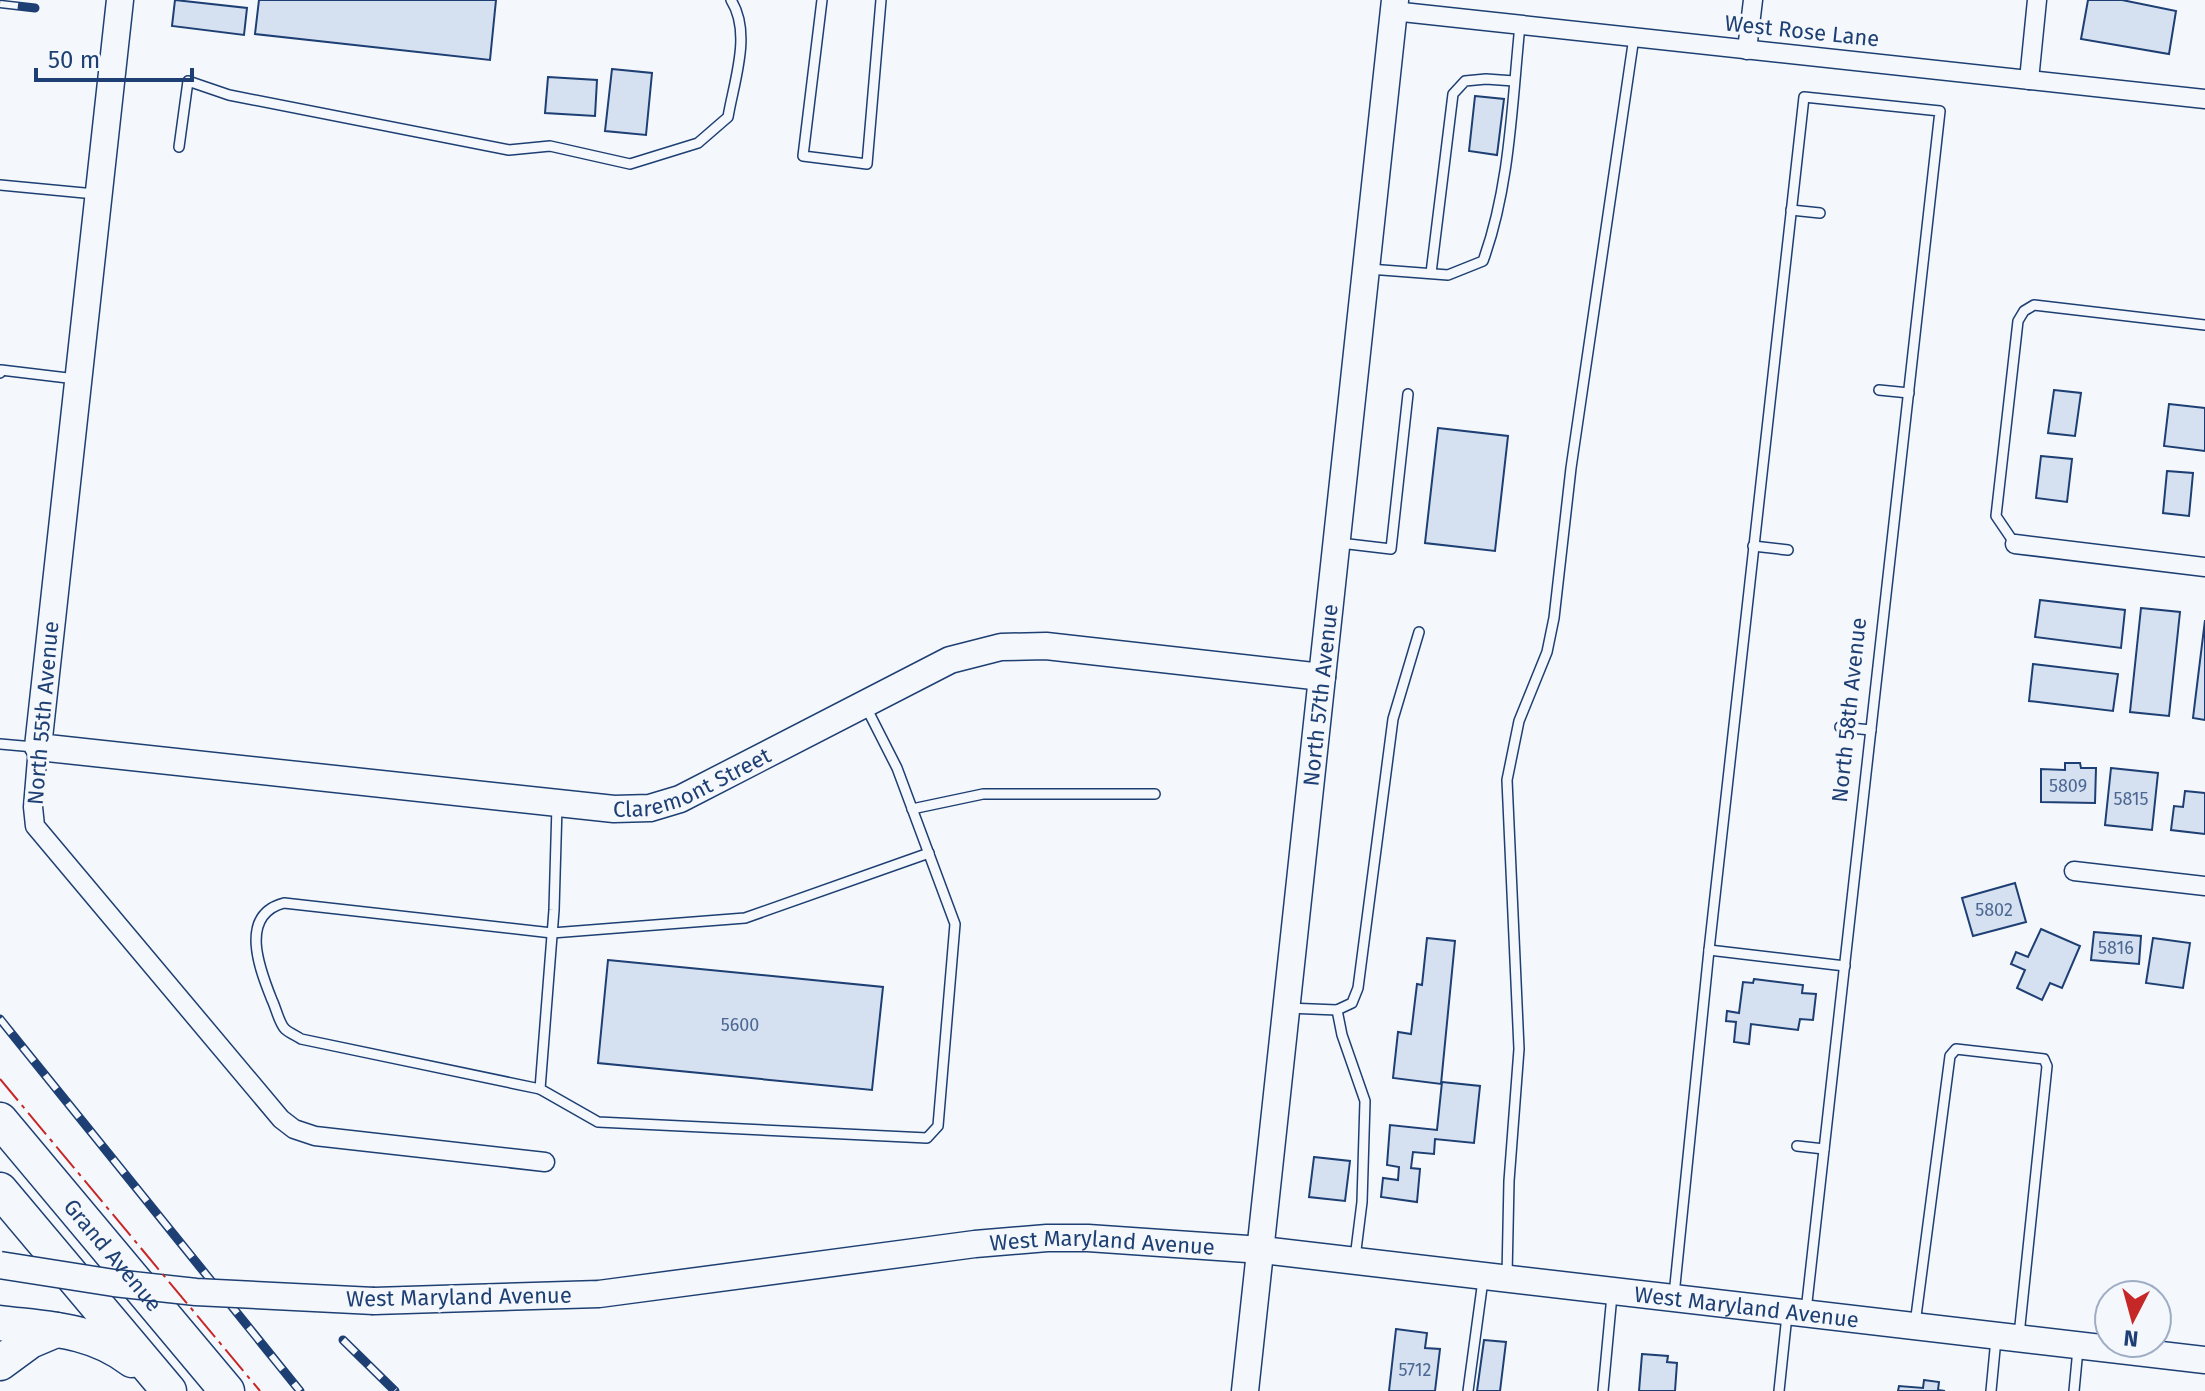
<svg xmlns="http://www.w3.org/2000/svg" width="2205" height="1391" font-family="'Fira Sans',sans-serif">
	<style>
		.building { fill: #d5e0f0; stroke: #1d3f73; stroke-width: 2 }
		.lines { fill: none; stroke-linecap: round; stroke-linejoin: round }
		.lane-casing { stroke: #1d3f73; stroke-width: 12 }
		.street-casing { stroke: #1d3f73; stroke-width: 21 }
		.secondary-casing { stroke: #1d3f73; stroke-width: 29 }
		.highway-casing { stroke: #1d3f73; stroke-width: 37 }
		.lane { stroke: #f4f7fb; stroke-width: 9 }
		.street { stroke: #f4f7fb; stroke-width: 18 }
		.secondary { stroke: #f4f7fb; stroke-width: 26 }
		.highway { stroke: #f4f7fb; stroke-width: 34 }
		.rail-casing { stroke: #1d3f73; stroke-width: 9 }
		.rail { stroke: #f4f7fb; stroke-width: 6; stroke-dasharray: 18; stroke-linecap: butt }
		.secondary-bridge-casing { stroke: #1d3f73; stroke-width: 29; stroke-linecap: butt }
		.secondary-bridge { stroke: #f4f7fb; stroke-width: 26 }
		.power { stroke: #c62828; stroke-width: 2; stroke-dasharray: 28 6 4 6; stroke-linecap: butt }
		.labels { text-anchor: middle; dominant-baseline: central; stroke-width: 6; stroke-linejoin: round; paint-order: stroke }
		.number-label { font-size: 18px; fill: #4b6792 }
		.street-label { font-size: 22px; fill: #1d3f73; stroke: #f4f7fb }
	</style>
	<rect width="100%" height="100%" fill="#f4f7fb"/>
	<g class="building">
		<path d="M175,0L247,8L244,35L172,26Z"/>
		<path d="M259,0H496L490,60L255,34Z"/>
		<path d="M2088,0H2122L2176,11L2169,54L2081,39Z"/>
		<path d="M612,69L652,73L646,135L605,131Z"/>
		<path d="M548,77L597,80L595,116L545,113Z"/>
		<path d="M1475,96L1504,99L1497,155L1469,151Z"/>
		<path d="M2054,390L2081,393L2075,436L2048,433Z"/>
		<path d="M2169,404L2205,408V451L2164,446Z"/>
		<path d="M1438,428L1508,436L1495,551L1425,543Z"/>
		<path d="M2041,456L2072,459L2067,502L2036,498Z"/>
		<path d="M2167,471L2193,473L2189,516L2163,513Z"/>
		<path d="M2040,600L2125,610L2121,648L2035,637Z"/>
		<path d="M2141,608L2180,612L2169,716L2130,712Z"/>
		<path d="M2205,620V720L2193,718Z"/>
		<path d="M2033,664L2118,674L2113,711L2029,701Z"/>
		<path d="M2065,763H2080L2081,768H2096L2095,803L2041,802V769L2065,770Z"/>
		<path d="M2111,768L2158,773L2152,830L2105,825Z"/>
		<path d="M2185,791L2205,793V834L2171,830L2174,806L2183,807Z"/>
		<path d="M2015,883L2026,922L1973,936L1962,898Z"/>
		<path d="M2041,929L2080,946L2062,988L2050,983L2042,1000L2017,988L2025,970L2011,964L2016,952L2028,957Z"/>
		<path d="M2094,932L2141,936L2139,964L2091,960Z"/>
		<path d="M1427,938L1455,941L1441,1084L1393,1078L1398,1032L1411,1034L1417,984L1422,985Z"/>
		<path d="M2153,938L2190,943L2183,988L2146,983Z"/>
		<path d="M608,960L883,987L872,1090L598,1063Z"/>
		<path d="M1754,979L1803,985L1802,993L1816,994L1813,1020L1800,1019L1798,1030L1751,1024L1749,1044L1734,1042L1736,1022L1726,1021L1727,1011L1739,1013L1743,982L1753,983Z"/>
		<path d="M1442,1082L1480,1086L1474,1143L1435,1139L1434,1154L1413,1152L1411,1168L1420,1169L1417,1202L1381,1197L1383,1178L1398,1180L1399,1167L1387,1165L1390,1125L1437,1130Z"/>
		<path d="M1314,1157L1350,1161L1345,1201L1309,1197Z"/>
		<path d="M1396,1329L1427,1333L1425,1348L1440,1349L1435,1391H1389Z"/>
		<path d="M1484,1340L1506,1342L1500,1391H1477Z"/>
		<path d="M1642,1354L1668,1356L1667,1362L1677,1363L1675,1391H1639Z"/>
		<path d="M1924,1380L1939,1382L1938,1390L1945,1391H1898L1899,1386L1923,1388Z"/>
	</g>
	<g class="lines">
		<g class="lane-casing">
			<g id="lane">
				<path d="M822,0L803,156L867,164L881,0"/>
				<path d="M179,147L188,81L229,95L509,150L550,146L630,164L698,143L728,117C734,81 752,33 731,0"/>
				<path d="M0,185L95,194"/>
				<path d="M1791,210L1820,213"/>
				<path d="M1369,269L1448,275L1483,261C1510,187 1512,103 1520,25"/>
				<path d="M1431,273L1453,94L1465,81L1486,79L1514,81"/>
				<path d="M0,373L1,370L76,379"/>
				<path d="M1879,390L1909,393"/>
				<path d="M1340,543L1391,549L1408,394"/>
				<path d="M2015,544L1996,516L2018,321L2024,311L2034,305L2205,325"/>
				<path d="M1753,546L1788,550"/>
				<path d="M1840,727L1871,730"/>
				<path d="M0,744L34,747"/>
				<path d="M557,806L554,910L540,1089L598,1122L927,1138L938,1126L955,924L897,768L866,707"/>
				<path d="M912,809L983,794H1155"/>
				<path d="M1709,950L1845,966"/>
				<path d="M1287,1008L1337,1010L1352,1003L1358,988L1393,719L1419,632"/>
				<path d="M1337,1010L1342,1035L1365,1101L1362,1202L1355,1258"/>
				<path d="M540,1089L301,1039C297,1036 289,1033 285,1029C279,1023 276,1008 272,1000C260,970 238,915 284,903L552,933L745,918L929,853"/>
				<path d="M1797,1146L1824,1149"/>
				<path d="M1507,1276L1509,1181L1519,1049L1507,780L1519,721L1547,652L1554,618L1571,468L1634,37"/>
				<path d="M1674,1295L1709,950L1804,97L1940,111L1806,1311"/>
				<path d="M1915,1324L1950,1056L1956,1049L2044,1059L2047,1066L2019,1335"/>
				<path d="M1468,1391L1483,1280"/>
				<path d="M1603,1391L1612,1295"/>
				<path d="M1779,1391L1787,1315"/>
				<path d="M1991,1391L1996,1339"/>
				<path d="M2074,1391L2078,1349"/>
			</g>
		</g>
		<g class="street-casing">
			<g id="street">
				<path d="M1393,11L2205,99"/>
				<path d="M1747,50L1753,0"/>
				<path d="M2029,80L2037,0"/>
				<path d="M2015,544L2205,567"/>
				<path d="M38,747L33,807L35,826L281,1119L294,1129L315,1136L545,1162"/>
				<path d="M2074,871L2205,886"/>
			</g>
		</g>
		<g class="secondary-casing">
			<g id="secondary">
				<path id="s1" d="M120,0L38,747L614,809L650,808L680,799L950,660L1001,647L1046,646L1322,677"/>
				<path id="s2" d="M374,1301L599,1294L975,1244L1047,1238H1088L1262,1250L2205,1360"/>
				<path id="s3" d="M1245,1391L1395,0"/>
			</g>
		</g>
		<g class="highway-casing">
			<g id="highway">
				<path id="s4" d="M0,1120L227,1391"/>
				<path d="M0,1190L169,1391"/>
				<path d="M0,1323C48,1329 92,1329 132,1360"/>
				<path d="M0,1363L30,1341L56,1330"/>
			</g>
		</g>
		<use href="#lane" class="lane"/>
		<use href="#street" class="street"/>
		<use href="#secondary" class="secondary"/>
		<use href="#highway" class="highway"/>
		<g class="rail-casing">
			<g id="rail">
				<path d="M0,4L35,8"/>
				<path d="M0,1019L300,1391"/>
				<path d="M343,1340L395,1391"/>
			</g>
		</g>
		<use href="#rail" class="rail"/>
		<g class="secondary-bridge-casing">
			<path id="secondary-bridge" d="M0,1265L114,1283L196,1292L374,1301"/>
		</g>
		<use href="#secondary-bridge" class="secondary-bridge"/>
		<path class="power" d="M0,1079L260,1391"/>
	</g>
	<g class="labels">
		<g class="number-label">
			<text x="2068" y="786">5809</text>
			<text x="2131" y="799">5815</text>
			<text x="1994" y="910">5802</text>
			<text x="2116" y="948">5816</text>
			<text x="740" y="1025">5600</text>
			<text x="1415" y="1370">5712</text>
		</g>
		<g class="street-label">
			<text transform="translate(1802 31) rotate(6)">West Rose Lane</text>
			<text stroke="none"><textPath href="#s3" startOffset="700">North 57th Avenue</textPath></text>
			<text transform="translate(1849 710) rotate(-84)">North 58th Avenue</text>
			<text transform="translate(43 713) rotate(-85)">North 55th Avenue</text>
			<text stroke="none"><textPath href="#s1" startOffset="1414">Claremont Street</textPath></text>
			<text stroke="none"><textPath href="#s2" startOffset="732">West Maryland Avenue</textPath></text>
			<text stroke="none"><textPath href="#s4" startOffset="176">Grand Avenue</textPath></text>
			<text transform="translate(459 1297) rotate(-1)">West Maryland Avenue</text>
			<text stroke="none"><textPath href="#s2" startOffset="1380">West Maryland Avenue</textPath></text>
		</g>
	</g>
	<g transform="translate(2133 1319) rotate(186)"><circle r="38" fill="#f4f7fb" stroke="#9eadc5" stroke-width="2"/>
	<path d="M0-6L14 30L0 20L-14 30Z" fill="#c62828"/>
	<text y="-12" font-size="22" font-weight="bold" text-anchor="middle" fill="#1d3f73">N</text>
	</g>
	<path d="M36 68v12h156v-12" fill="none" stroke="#1d3f73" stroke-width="4"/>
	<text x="48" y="68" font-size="24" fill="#1d3f73" stroke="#f4f7fb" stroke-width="6" paint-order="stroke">50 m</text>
</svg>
